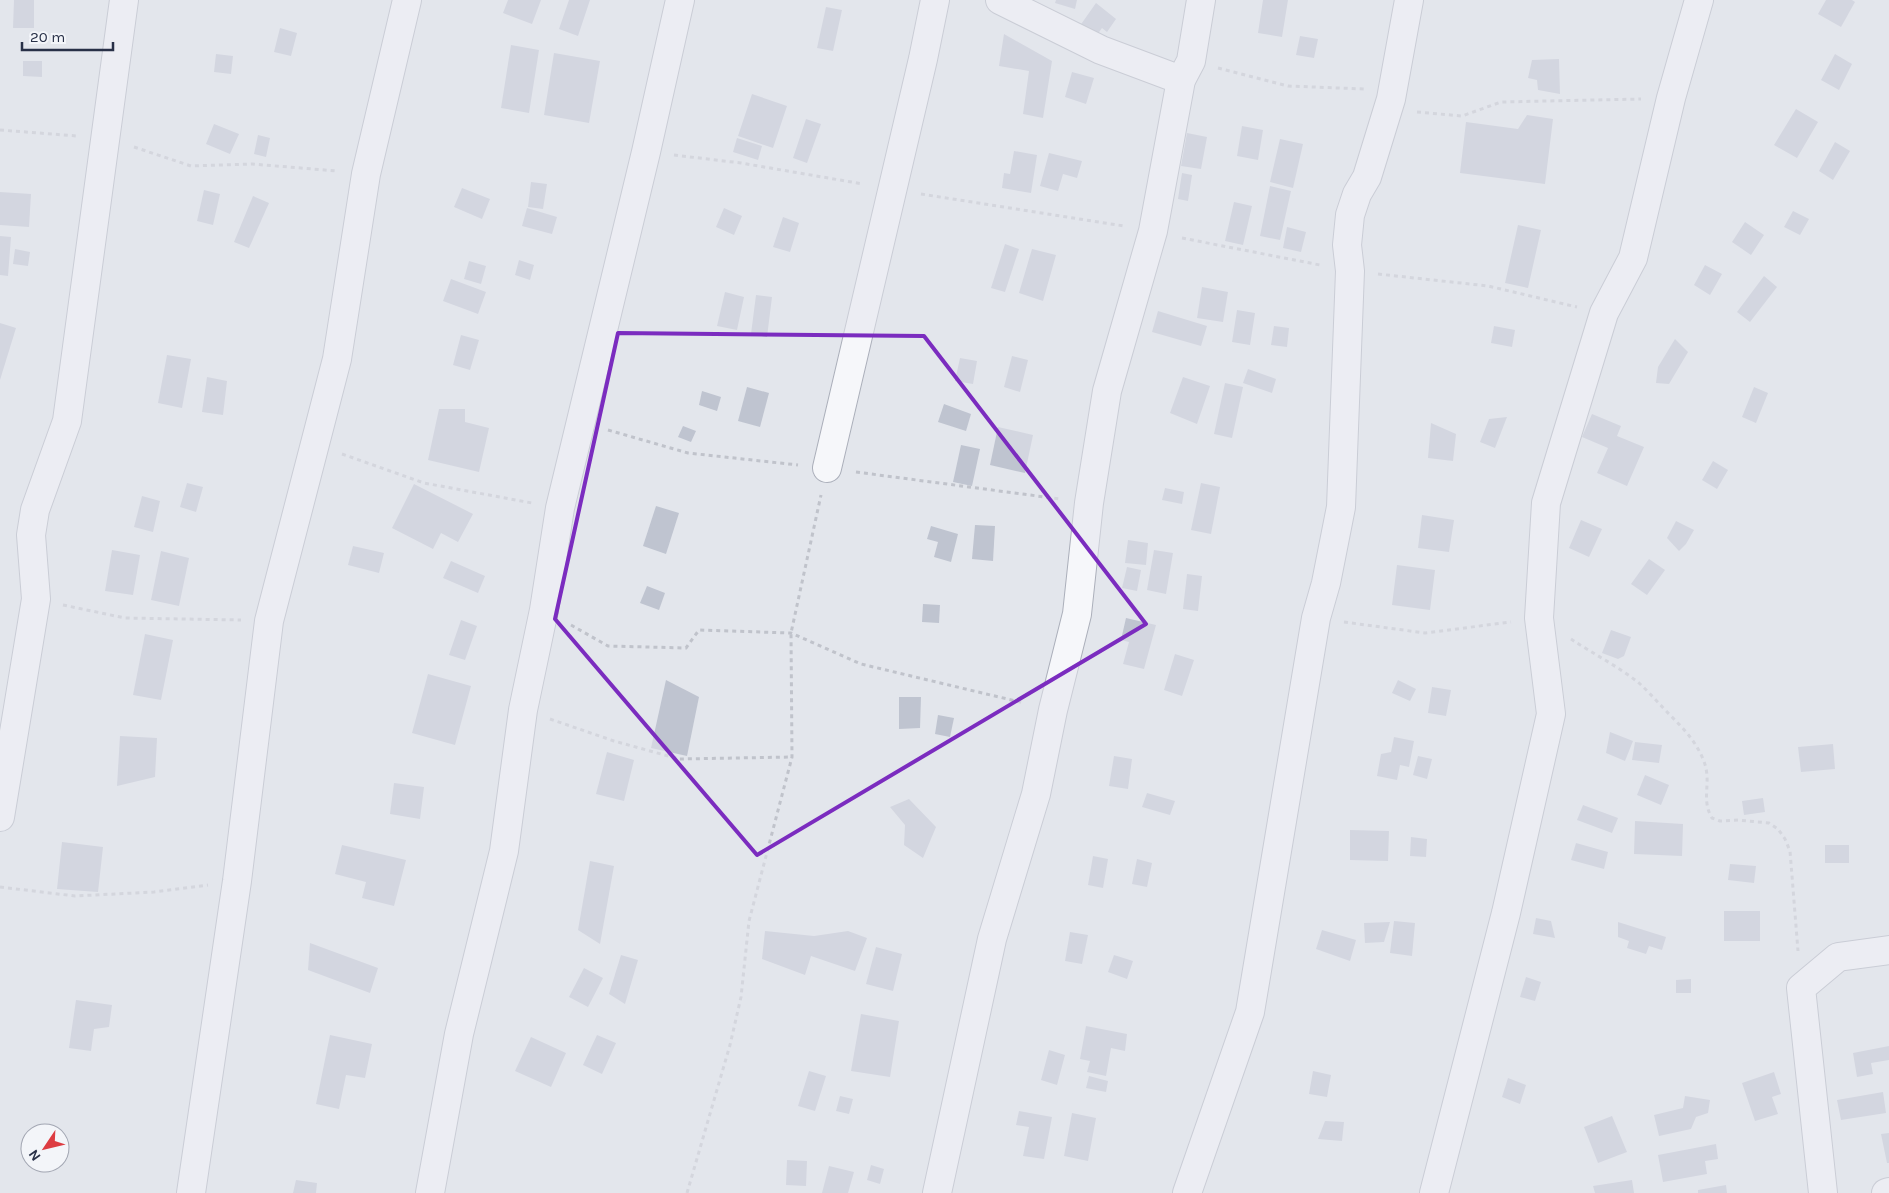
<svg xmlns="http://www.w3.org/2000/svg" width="1889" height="1193" font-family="Karla,sans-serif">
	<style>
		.building { fill: #bfc4d0 }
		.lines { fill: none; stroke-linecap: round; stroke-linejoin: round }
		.minor-casing { stroke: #abafba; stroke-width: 30 }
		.path { stroke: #c0c3cb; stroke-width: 3; stroke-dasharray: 4 4; stroke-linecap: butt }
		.minor { stroke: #f6f7fa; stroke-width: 28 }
		.marked { fill: none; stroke: #7b2cbf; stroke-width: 4; stroke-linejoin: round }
	</style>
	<rect width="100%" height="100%" fill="#e3e6ec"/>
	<g class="building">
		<path d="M14,0H34V28H13Z"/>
		<path d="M508,0H541L532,24L503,13Z"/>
		<path d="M569,0H590L578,36L559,29Z"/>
		<path d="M1056,0H1077L1075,9L1055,3Z"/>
		<path d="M1263,0H1288L1282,37L1258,33Z"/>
		<path d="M1826,0H1852L1855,2L1841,27L1818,14Z"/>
		<path d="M1096,3L1116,19L1107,32L1102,28L1092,42L1077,30Z"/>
		<path d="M826,7L842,10L833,51L817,48Z"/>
		<path d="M280,28L297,33L291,56L274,52Z"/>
		<path d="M1004,34L1052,61L1043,118L1023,114L1029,71L999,66Z"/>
		<path d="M1300,36L1318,39L1314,58L1296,55Z"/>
		<path d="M511,45L539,50L529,113L501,108Z"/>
		<path d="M554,53L600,61L589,123L544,115Z"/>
		<path d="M216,54L233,56L231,74L214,72Z"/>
		<path d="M1835,54L1852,64L1839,90L1821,80Z"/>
		<path d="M1559,59L1560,94L1538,90L1537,80L1528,78L1532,60Z"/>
		<path d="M23,61H42V77L23,76Z"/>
		<path d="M1072,72L1094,78L1086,104L1065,97Z"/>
		<path d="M752,94L787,106L773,148L738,136Z"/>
		<path d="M1796,109L1818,122L1797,158L1774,145Z"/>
		<path d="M1527,115L1553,119L1545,184L1460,173L1466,122L1518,129Z"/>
		<path d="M806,119L821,124L807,163L793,158Z"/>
		<path d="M214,124L239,134L230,154L206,144Z"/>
		<path d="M1242,126L1263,130L1258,160L1237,156Z"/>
		<path d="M1187,133L1207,137L1201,169L1181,166Z"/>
		<path d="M258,135L270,138L266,157L254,154Z"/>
		<path d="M737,138L762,146L758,160L733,152Z"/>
		<path d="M1280,139L1303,144L1293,188L1270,182Z"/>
		<path d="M1835,142L1850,151L1833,180L1819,171Z"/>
		<path d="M1014,151L1037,155L1031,193L1002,188L1004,173L1010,174Z"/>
		<path d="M1049,153L1082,161L1077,178L1063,174L1058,191L1040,186Z"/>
		<path d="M1182,173L1192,175L1188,201L1178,199Z"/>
		<path d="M531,182L547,184L543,209L528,207Z"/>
		<path d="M1270,186L1291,191L1280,240L1260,236Z"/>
		<path d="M462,188L490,199L482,219L454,207Z"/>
		<path d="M204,190L220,194L213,225L197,221Z"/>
		<path d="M0,192L31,194L29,227L0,225Z"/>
		<path d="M253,196L269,203L249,248L234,242Z"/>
		<path d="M1234,202L1252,206L1243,245L1225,241Z"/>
		<path d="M527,208L557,217L552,234L522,226Z"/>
		<path d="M724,208L742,216L734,235L716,227Z"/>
		<path d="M1793,211L1809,219L1800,235L1784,227Z"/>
		<path d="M783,217L799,223L790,252L773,247Z"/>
		<path d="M1745,222L1764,235L1751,255L1732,242Z"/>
		<path d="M1518,225L1541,230L1528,288L1505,283Z"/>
		<path d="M1287,227L1306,232L1301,252L1283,248Z"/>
		<path d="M0,236L11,237L8,276L0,275Z"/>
		<path d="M1005,244L1019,249L1005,292L991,288Z"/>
		<path d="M15,249L30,252L28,266L13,264Z"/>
		<path d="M1032,249L1056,255L1043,301L1019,293Z"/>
		<path d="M519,260L534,265L530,280L515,275Z"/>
		<path d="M469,261L486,266L481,284L464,279Z"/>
		<path d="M1705,265L1722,274L1710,295L1694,285Z"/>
		<path d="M1764,276L1777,287L1750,322L1737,312Z"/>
		<path d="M451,279L486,292L478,314L443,301Z"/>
		<path d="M1202,287L1228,292L1223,322L1197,318Z"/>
		<path d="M725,292L744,297L737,330L717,326Z"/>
		<path d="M756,295L772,297L767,337L751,334Z"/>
		<path d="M1237,310L1255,313L1250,345L1232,342Z"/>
		<path d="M1158,311L1207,326L1201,346L1152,332Z"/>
		<path d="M0,323L16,328L0,380Z"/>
		<path d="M1274,326L1289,328L1287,347L1271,345Z"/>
		<path d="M1494,326L1515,330L1512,347L1491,343Z"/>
		<path d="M461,335L479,340L470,370L453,365Z"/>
		<path d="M1675,339L1688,352L1669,384L1656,383L1658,367Z"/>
		<path d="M167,355L191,359L182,408L158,403Z"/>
		<path d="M1012,356L1028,360L1020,392L1004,387Z"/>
		<path d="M960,358L977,361L973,384L955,381Z"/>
		<path d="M1248,369L1276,379L1272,393L1243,383Z"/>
		<path d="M207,377L227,381L223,415L202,412Z"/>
		<path d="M1183,377L1210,386L1197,424L1170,413Z"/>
		<path d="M1225,383L1243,387L1232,438L1214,434Z"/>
		<path d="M747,387L769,393L760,427L738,421Z"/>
		<path d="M1754,387L1768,393L1756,423L1742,417Z"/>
		<path d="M702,391L721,397L717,411L699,405Z"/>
		<path d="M944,404L971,414L966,431L938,422Z"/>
		<path d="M439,409H465V422L489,428L479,472L428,460Z"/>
		<path d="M1592,414L1621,426L1617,436L1644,447L1627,486L1597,473L1608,448L1582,437Z"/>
		<path d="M1507,417L1495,448L1480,442L1489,419Z"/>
		<path d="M1431,423L1456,434L1453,461L1428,458Z"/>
		<path d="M683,426L696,431L691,442L678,437Z"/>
		<path d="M998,427L1033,435L1025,473L990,465Z"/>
		<path d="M961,445L980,449L972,486L953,482Z"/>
		<path d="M1713,461L1728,470L1717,489L1702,480Z"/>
		<path d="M187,483L203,487L196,512L180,507Z"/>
		<path d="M1201,483L1220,487L1211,534L1191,530Z"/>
		<path d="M414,484L473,514L458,542L441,533L433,549L392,528Z"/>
		<path d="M1165,488L1184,492L1182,504L1162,500Z"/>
		<path d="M142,496L160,501L153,532L134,527Z"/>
		<path d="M656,506L679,513L666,554L643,546Z"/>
		<path d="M1422,515L1454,520L1449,552L1418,548Z"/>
		<path d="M1581,520L1602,529L1589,557L1569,548Z"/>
		<path d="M1676,521L1694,530L1686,544L1679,551L1667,538Z"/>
		<path d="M975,525L995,526L993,561L972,559Z"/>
		<path d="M931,526L958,534L951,562L934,557L938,542L927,539Z"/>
		<path d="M1128,540L1148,543L1146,565L1125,563Z"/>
		<path d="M353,546L384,553L379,573L348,565Z"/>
		<path d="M112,550L140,555L133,595L105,591Z"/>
		<path d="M1154,550L1173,553L1166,594L1147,590Z"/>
		<path d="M161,551L189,558L179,606L151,600Z"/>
		<path d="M1649,559L1665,570L1647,595L1631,584Z"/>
		<path d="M451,561L485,576L478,593L443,578Z"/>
		<path d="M1397,565L1435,570L1430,610L1392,605Z"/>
		<path d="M1127,567L1141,570L1137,591L1122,588Z"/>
		<path d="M1187,574L1202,576L1198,611L1183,609Z"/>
		<path d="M647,586L665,593L659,610L640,603Z"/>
		<path d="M923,604L940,605L939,623L922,622Z"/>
		<path d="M1126,618L1156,625L1144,669L1123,664L1129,642L1121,640Z"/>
		<path d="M461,620L477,626L465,660L449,655Z"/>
		<path d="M1611,630L1631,637L1624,656L1618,659L1602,653Z"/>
		<path d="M145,634L173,640L161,700L133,695Z"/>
		<path d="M1175,654L1194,660L1182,696L1164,690Z"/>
		<path d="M428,674L471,686L455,745L412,733Z"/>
		<path d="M666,680L699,697L687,756L651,748Z"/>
		<path d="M1398,680L1416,689L1410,701L1392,693Z"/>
		<path d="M1432,687L1451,690L1446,716L1428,713Z"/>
		<path d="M899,697H921L920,728L899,729Z"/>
		<path d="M938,715L954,718L950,737L935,734Z"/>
		<path d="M1610,732L1633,741L1625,761L1606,753Z"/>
		<path d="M120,736L157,738L155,777L117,786Z"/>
		<path d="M1394,737L1414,741L1409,767L1400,765L1397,780L1377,776L1381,754L1391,752Z"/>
		<path d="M1635,742L1662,745L1659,763L1632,760Z"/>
		<path d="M1833,744L1835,769L1801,772L1798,747Z"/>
		<path d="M607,752L634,760L624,801L596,794Z"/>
		<path d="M1114,756L1132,759L1128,789L1109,786Z"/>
		<path d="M1418,756L1432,759L1427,779L1413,775Z"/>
		<path d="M1645,775L1669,785L1661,805L1637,795Z"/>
		<path d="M394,783L424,787L420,819L390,814Z"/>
		<path d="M1147,793L1175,801L1170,815L1142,807Z"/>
		<path d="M1763,798L1765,812L1744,815L1742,801Z"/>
		<path d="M909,799L936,827L923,858L904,845L905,825L890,807Z"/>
		<path d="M1583,805L1618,818L1612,833L1577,820Z"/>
		<path d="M1635,821L1683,824L1682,856L1634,854Z"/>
		<path d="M1350,830L1389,831L1388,861L1350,860Z"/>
		<path d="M1411,837L1427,839L1426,857L1410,856Z"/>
		<path d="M62,842L103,847L98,892L57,889Z"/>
		<path d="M1576,843L1608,852L1604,869L1571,860Z"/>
		<path d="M342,845L406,860L394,906L362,898L366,882L335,874Z"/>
		<rect x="1825" y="845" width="24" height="18"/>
		<path d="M1093,856L1108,859L1103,888L1088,885Z"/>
		<path d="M1137,859L1152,863L1147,887L1132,884Z"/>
		<path d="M590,861L614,866L600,944L578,930Z"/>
		<path d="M1730,864L1756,866L1754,883L1728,880Z"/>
		<rect x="1724" y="911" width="36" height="30"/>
		<path d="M1536,918L1551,921L1555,938L1533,934Z"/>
		<path d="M1394,921L1415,923L1412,956L1390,953Z"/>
		<path d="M1390,922L1384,942L1365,943L1364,923Z"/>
		<path d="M1618,922L1666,937L1662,950L1649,946L1646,954L1627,948L1629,941L1618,937Z"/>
		<path d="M1322,930L1356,940L1350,961L1316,949Z"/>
		<path d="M765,931L814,936L848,931L867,938L855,971L811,956L805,975L762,959Z"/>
		<path d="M1070,932L1088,935L1082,964L1065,961Z"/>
		<path d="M310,943L378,968L370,993L308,970Z"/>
		<path d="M876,947L902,954L893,991L866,984Z"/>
		<path d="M621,955L638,960L625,1004L609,994Z"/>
		<path d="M1114,955L1133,961L1127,979L1108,972Z"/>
		<path d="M584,968L603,978L588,1007L569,997Z"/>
		<path d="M1526,977L1541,982L1535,1001L1520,997Z"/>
		<path d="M1691,979V993H1676V980Z"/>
		<path d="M76,1000L112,1005L109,1027L94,1029L91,1051L69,1048Z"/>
		<path d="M861,1014L899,1021L890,1077L851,1071Z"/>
		<path d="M1086,1026L1127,1034L1125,1051L1111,1048L1106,1076L1087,1072L1090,1061L1080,1059Z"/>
		<path d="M330,1035L372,1044L365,1078L346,1075L339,1109L316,1104Z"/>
		<path d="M597,1035L616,1043L602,1074L583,1065Z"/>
		<path d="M531,1037L566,1053L551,1087L515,1071Z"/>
		<path d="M1889,1046V1060L1871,1063L1873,1074L1857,1077L1853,1053Z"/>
		<path d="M1049,1050L1065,1055L1057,1085L1041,1080Z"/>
		<path d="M809,1071L826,1076L815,1111L798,1106Z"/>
		<path d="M1313,1071L1331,1075L1327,1097L1309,1094Z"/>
		<path d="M1774,1072L1781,1094L1772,1097L1778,1114L1755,1121L1742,1083Z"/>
		<path d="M1089,1076L1108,1081L1106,1092L1086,1088Z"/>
		<path d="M1508,1078L1526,1085L1520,1104L1502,1097Z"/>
		<path d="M1883,1092L1886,1113L1841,1120L1837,1100Z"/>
		<path d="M840,1096L853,1099L849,1114L836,1111Z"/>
		<path d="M1685,1096L1710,1100L1708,1113L1696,1117L1691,1129L1659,1136L1654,1115L1683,1108Z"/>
		<path d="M1019,1111L1052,1117L1044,1159L1023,1156L1029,1127L1016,1125Z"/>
		<path d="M1072,1113L1096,1118L1088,1161L1064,1156Z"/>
		<path d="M1612,1116L1627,1152L1598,1163L1584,1127Z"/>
		<path d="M1325,1121L1344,1122L1342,1141L1318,1139Z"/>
		<path d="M1889,1133V1163H1887L1881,1134Z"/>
		<path d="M1716,1144L1718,1159L1705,1161L1707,1174L1663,1182L1658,1155Z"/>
		<path d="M787,1160L807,1161L806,1186L786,1185Z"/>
		<path d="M871,1165L884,1169L880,1184L867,1180Z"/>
		<path d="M829,1166L854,1172L848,1193H822Z"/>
		<path d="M296,1180L317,1183L316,1193H293Z"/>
		<path d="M1632,1180L1634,1193H1595L1593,1186Z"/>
		<path d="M1726,1185L1727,1193H1698V1190Z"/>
	</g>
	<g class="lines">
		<g class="minor-casing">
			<g id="minor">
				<path d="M1000,0L1101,50L1181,80"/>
				<path d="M827,468L923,59L935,0"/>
				<path d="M0,817L36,599L31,535L35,510L67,421L124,0"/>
				<path d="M191,1193L237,881L269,621L337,359L366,174L407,0"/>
				<path d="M430,1193L459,1034L504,851L523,710L544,610L560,508L646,152L680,0"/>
				<path d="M937,1193L992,939L1036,794L1053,710L1077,614L1089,503L1107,391L1153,231L1181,80L1191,61L1201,0"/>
				<path d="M1187,1193L1250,1012L1316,618L1326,583L1341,507L1350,271L1347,245L1350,215L1357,194L1367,177L1391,99L1409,0"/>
				<path d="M1434,1193L1506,913L1551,714L1539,618L1546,503L1604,313L1633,258L1671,98L1699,0"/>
				<path d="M1823,1193L1801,988L1838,957L1889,950"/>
				<path d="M1886,1193L1889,1192"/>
			</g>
		</g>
		<g class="path">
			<path d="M1218,68L1288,86L1364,89"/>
			<path d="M1417,112L1462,116L1501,102L1641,99"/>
			<path d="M0,130L77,136"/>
			<path d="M134,147L191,166L252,164L337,171"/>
			<path d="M674,155L741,163L863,184"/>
			<path d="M921,194L1124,226"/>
			<path d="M1182,238L1320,265"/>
			<path d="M1378,274L1488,286L1577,307"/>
			<path d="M608,430L688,453L798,465"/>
			<path d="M342,454L424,483L532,503"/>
			<path d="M856,472L1060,499"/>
			<path d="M63,605L125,618L241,620"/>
			<path d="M1344,622L1425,633L1511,622"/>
			<path d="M571,625L608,646L686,648L699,630L791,633L861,664L1024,703"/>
			<path d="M1571,639C1592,653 1619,667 1639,683C1650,693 1660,705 1671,716C1684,729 1696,742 1703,759C1713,782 1700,798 1712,818L1720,821L1738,820L1769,823L1778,829L1785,839L1790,851L1798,951"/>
			<path d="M550,719L614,741L679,759L792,757"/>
			<path d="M0,887L75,896L154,892L208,885"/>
			<path d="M687,1193L730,1045L741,997L749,921L792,757L791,633L821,495"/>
		</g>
		<use href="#minor" class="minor"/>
	</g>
	<path d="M0 0H1889V1193H0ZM618,333L924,336L1146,624L757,855L555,619Z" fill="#e3e6ec" fill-opacity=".55" fill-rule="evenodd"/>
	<path class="marked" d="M618,333L924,336L1146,624L757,855L555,619Z"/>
	<g transform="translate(45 1148) rotate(235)"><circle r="24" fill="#f3f5f9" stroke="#a2a6b2"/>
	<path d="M0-4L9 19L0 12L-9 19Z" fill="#dd3c42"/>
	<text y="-8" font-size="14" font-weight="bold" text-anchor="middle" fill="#283047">N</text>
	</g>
	<path d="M22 42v8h91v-8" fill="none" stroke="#283047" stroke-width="2.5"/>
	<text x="30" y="42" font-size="15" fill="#283047" stroke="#f3f5f9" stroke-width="4" paint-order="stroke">20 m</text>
</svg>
